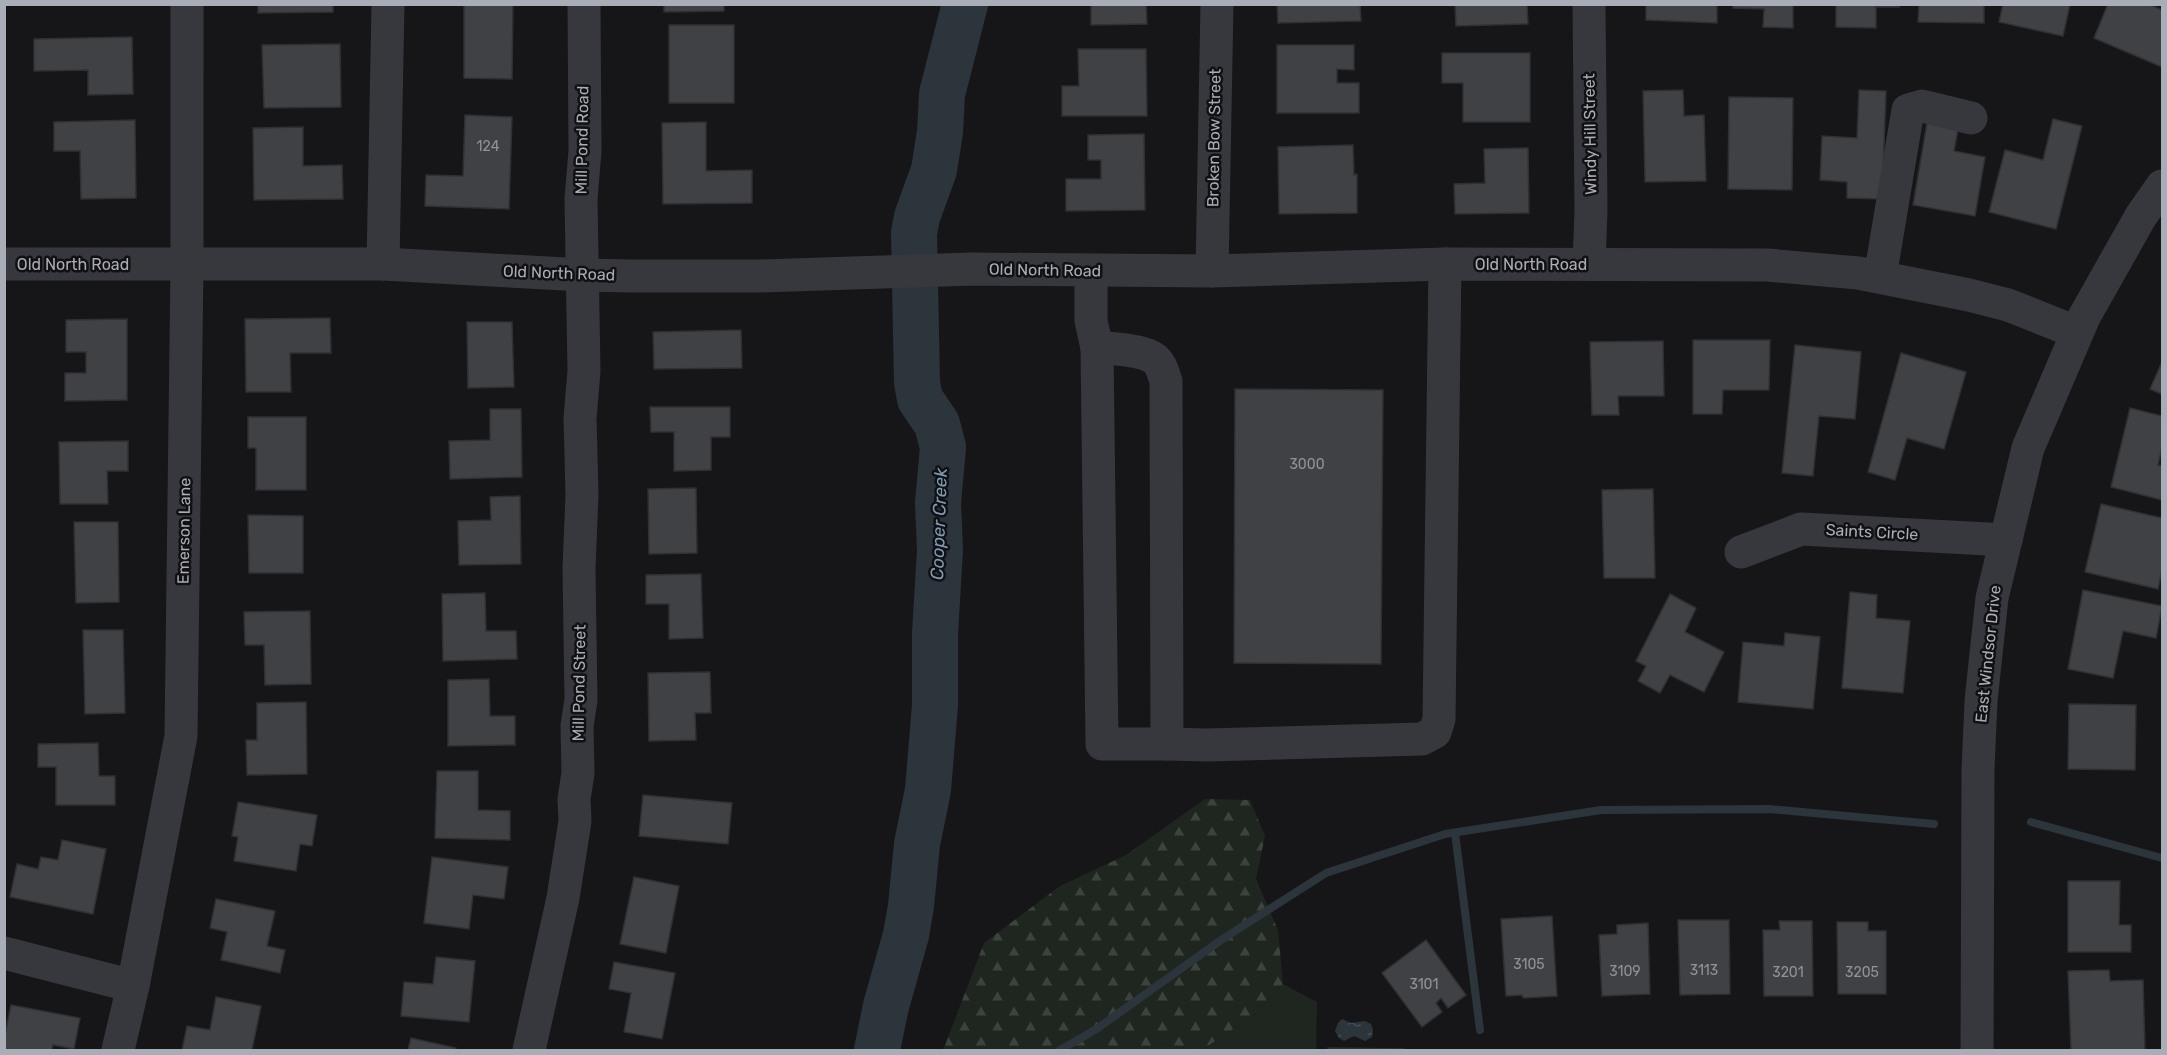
<svg xmlns="http://www.w3.org/2000/svg" width="2167" height="1055" font-family="Rubik,sans-serif">
	<style>
		.grass { fill: #1e261f }
		.forest { fill: url(#forest-firs) }
		.water { fill: url(#water-ripples) }
		.lines { fill: none; stroke-linecap: round; stroke-linejoin: round }
		.stream { stroke: #2c353c; stroke-width: 8 }
		.river { stroke: #2c353c; stroke-width: 46 }
		.building { fill: #404145; stroke: #303034; stroke-width: 1.5 }
		.minor { stroke: #37383d; stroke-width: 33 }
		.labels { text-anchor: middle; dominant-baseline: central; stroke-width: 5; stroke-linejoin: round; paint-order: stroke }
		.number-label { font-size: 14px; fill: #8e929b }
		.street-label { font-size: 16px; fill: #a8adb8; stroke: #111113 }
		.water-label { font-size: 18px; font-style: italic; fill: #7f9bb3; stroke: #111113 }
	</style>
	<defs>
		<pattern id="forest-firs" width="22" height="20" patternUnits="userSpaceOnUse" patternTransform="scale(1.5)"><rect width="22" height="20" fill="#1e261f"/><path d="M5 1l3.5 6h-7zM16 11l3.5 6h-7z" fill="#3c433d"/></pattern>
		<pattern id="water-ripples" width="26" height="14" patternUnits="userSpaceOnUse" patternTransform="scale(1.5)"><rect width="26" height="14" fill="#2c353c"/><path d="M2 4q2-2 4 0t4 0M15 11q2-2 4 0t4 0" fill="none" stroke="#485056"/></pattern>
	</defs>
	<rect width="100%" height="100%" fill="#161618"/>
	<path class="grass" d="M1283,984L1317,1002L1316,1050H1156L1160,1044L1202,1050L1253,1016Z"/>
	<path class="forest" d="M1205,799L1250,800L1265,836L1256,879L1278,930L1283,984L1253,1016L1202,1050L1160,1044L1156,1050H940L944,1048L984,943L1060,886L1126,855Z"/>
	<path class="water" d="M1342,1019L1351,1023L1365,1021L1371,1024L1373,1030L1372,1037L1365,1041L1354,1036L1344,1041L1339,1038L1335,1031L1338,1023Z"/>
	<g class="lines">
		<g class="stream">
			<path d="M2031,822L2162,858"/>
			<path d="M1455,833L1480,1030"/>
			<path d="M1060,1050L1095,1030L1224,938L1326,873L1445,834L1601,810L1769,809L1934,824"/>
		</g>
		<path class="river" d="M877,1050L886,1006L906,935L911,906L917,844L928,790L935,705V634L940,550L938,503L943,447L937,424L920,399L917,382L914,233L917,217L934,170L940,132L942,94L965,4"/>
	</g>
	<g class="building">
		<path d="M258,4H333V12L258,13Z"/>
		<path d="M464,4H513L512,79L464,78Z"/>
		<path d="M664,4H724V11L664,12Z"/>
		<path d="M1091,4H1146L1147,24L1091,25Z"/>
		<path d="M1277,4H1360L1361,21L1278,23Z"/>
		<path d="M1455,4H1527L1528,24L1456,26Z"/>
		<path d="M1646,4H1717V23L1646,20Z"/>
		<path d="M1733,4H1793V28L1763,27L1764,9L1733,8Z"/>
		<path d="M1836,4H1899V7H1876V28L1836,27Z"/>
		<path d="M1919,4H1984V23L1918,22Z"/>
		<path d="M2003,4H2070L2063,36L1999,22Z"/>
		<path d="M2108,4H2149L2162,10V67L2094,38Z"/>
		<rect x="669" y="25" width="65" height="78"/>
		<path d="M132,37L133,94L88,95V70L34,71V39Z"/>
		<path d="M340,44L341,107L264,108L262,45Z"/>
		<path d="M1277,45H1354V70L1337,69V83H1359V113H1277Z"/>
		<path d="M1078,49H1146L1147,116H1062V86H1079Z"/>
		<path d="M1442,53H1530V122H1463V83H1442Z"/>
		<path d="M1683,90L1684,116L1704,115L1706,181L1645,182L1643,91Z"/>
		<path d="M1859,90L1886,91L1882,199L1847,198V182L1820,180L1822,136L1857,138Z"/>
		<path d="M1729,97L1793,98L1792,190L1728,189Z"/>
		<path d="M465,115L512,117L509,209L425,206L426,175L463,176Z"/>
		<path d="M2053,119L2082,126L2056,229L1989,212L2005,150L2043,160Z"/>
		<path d="M135,120L136,198L81,199L80,151H54V122Z"/>
		<path d="M706,122V171L752,170V203L663,204L662,123Z"/>
		<path d="M1927,123L1958,129L1954,151L1985,157L1975,216L1913,205Z"/>
		<path d="M303,127V166L342,165L343,199L254,200L253,128Z"/>
		<path d="M1144,134L1145,210L1066,211V179H1101V160H1088V135Z"/>
		<path d="M1353,145L1354,175L1357,174V213L1279,214L1278,147Z"/>
		<path d="M1528,148L1529,213L1455,214L1454,184L1485,183L1484,149Z"/>
		<path d="M330,318L331,353H290L291,392H246L245,319Z"/>
		<path d="M127,319V400L65,401V373H86V352H66V320Z"/>
		<path d="M467,322H512L514,387L468,388Z"/>
		<path d="M741,330L742,368L654,369L653,332Z"/>
		<path d="M1693,340H1770L1769,390H1723L1722,414H1693Z"/>
		<path d="M1663,341L1664,396H1618L1619,415H1592L1590,342Z"/>
		<path d="M1795,345L1861,352L1855,419L1819,416L1813,476L1782,473Z"/>
		<path d="M1901,353L1966,372L1944,449L1907,438L1895,480L1868,472Z"/>
		<path d="M2162,362V394L2150,389Z"/>
		<path d="M1235,389L1383,390L1381,664L1234,663Z"/>
		<path d="M650,407H730V437H711V470L674,471V432H651Z"/>
		<path d="M2130,408L2162,416V447L2158,465L2162,466V500L2111,487Z"/>
		<path d="M490,409H521L522,477L450,479L449,441L490,440Z"/>
		<path d="M248,417H306V490H256V448H248Z"/>
		<path d="M128,441V471H107L108,504H60L59,442Z"/>
		<path d="M696,488L697,553L649,554L648,489Z"/>
		<path d="M1653,489L1655,578H1604L1602,490Z"/>
		<path d="M520,496L521,564L459,565L458,521L491,520L490,497Z"/>
		<path d="M2101,504L2162,518V570L2158,589L2085,572Z"/>
		<path d="M248,515L303,516V573H249Z"/>
		<path d="M74,522H118L119,602L76,603Z"/>
		<path d="M701,574L703,638L669,639V604H646V575Z"/>
		<path d="M2083,590L2162,606L2156,638L2123,631L2113,678L2068,669Z"/>
		<path d="M1850,592L1877,595L1876,618L1910,621L1903,693L1842,688Z"/>
		<path d="M485,593L486,631H516L517,659L443,661L442,594Z"/>
		<path d="M1670,594L1696,608L1685,632L1724,652L1704,692L1670,675L1660,693L1638,681L1646,666L1636,661Z"/>
		<path d="M310,611L311,684L265,685L264,645H245L244,612Z"/>
		<path d="M83,630H123L125,713L85,714Z"/>
		<path d="M1785,633L1820,637L1813,709L1738,702L1743,642L1784,646Z"/>
		<path d="M710,672L711,713H695L696,740L649,741L648,673Z"/>
		<path d="M489,679L490,716H515V745L448,746V680Z"/>
		<path d="M306,702L307,774L247,775L246,740H257V703Z"/>
		<path d="M2069,704L2136,705L2135,770L2068,769Z"/>
		<path d="M98,743L99,776H115V805H56V767H38V744Z"/>
		<path d="M437,771H478V810L510,811V840L435,838Z"/>
		<path d="M643,795L732,803L728,844L639,836Z"/>
		<path d="M238,802L317,815L312,846L300,844L296,871L234,861L238,837L232,836Z"/>
		<path d="M62,840L106,849L93,914L10,897L17,864L38,869L41,857L58,860Z"/>
		<path d="M432,857L508,867L504,899L473,895L469,929L424,923Z"/>
		<path d="M634,877L679,886L666,953L620,944Z"/>
		<path d="M2068,881H2120L2119,925H2131V952H2068Z"/>
		<path d="M216,899L275,911L267,946L285,950L280,973L221,960L227,932L210,928Z"/>
		<path d="M1552,916L1557,996L1523,998L1522,995L1506,996L1501,919Z"/>
		<path d="M1678,920H1729L1730,994L1680,995Z"/>
		<path d="M1779,921H1812L1813,996H1764L1763,930H1780Z"/>
		<path d="M1837,922H1868V931H1886V994H1838Z"/>
		<path d="M1648,923L1650,994L1602,996L1599,935L1617,934V925Z"/>
		<path d="M1426,940L1466,995L1448,1008L1441,998L1436,1003L1442,1012L1422,1027L1382,973Z"/>
		<path d="M436,957L475,961L469,1022L401,1016L404,982L433,984Z"/>
		<path d="M614,962L675,973L662,1039L624,1032L631,993L609,989Z"/>
		<path d="M2109,970L2110,981L2143,980L2145,1050H2071L2068,971Z"/>
		<path d="M216,997L261,1006L252,1050H182L187,1026L210,1030Z"/>
		<path d="M11,1005L80,1018L74,1049L53,1045L52,1050H4V1040Z"/>
		<path d="M411,1038L456,1048L455,1050H408Z"/>
		<path d="M1328,1048L1404,1049V1050H1328Z"/>
	</g>
	<g class="lines">
		<g class="minor">
			<path d="M4,264H383L583,275L631,276H759L973,269L1212,271L1445,264L1767,265L1858,273L1969,295L2008,305L2076,332"/>
			<path d="M383,264L388,4"/>
			<path d="M1589,264L1591,211L1589,4"/>
			<path d="M1091,271V321L1097,348C1112,348 1143,350 1155,359C1162,365 1163,373 1166,381L1167,744L1207,745L1422,739L1435,732L1439,719L1445,264"/>
			<path d="M1212,271L1217,4"/>
			<path d="M1880,277L1908,110L1922,106L1971,118"/>
			<path d="M1097,348L1102,744H1167"/>
			<path d="M1741,552L1801,529L2006,540"/>
			<path d="M4,953L133,986"/>
			<path d="M118,1050L133,986L181,736L187,264V4"/>
			<path d="M529,1050L563,898L575,821L574,799L578,773L577,726L581,700L579,568L582,495L580,418L584,371L581,199L585,151L584,4"/>
			<path d="M1977,1050L1978,770L1981,701L1992,598L2028,448L2084,317L2141,216L2162,186"/>
		</g>
	</g>
	<g class="labels">
		<g class="number-label">
			<text x="488" y="146">124</text>
			<text x="1307" y="464">3000</text>
			<text x="1529" y="964">3105</text>
			<text x="1704" y="970">3113</text>
			<text x="1625" y="971">3109</text>
			<text x="1788" y="972">3201</text>
			<text x="1862" y="972">3205</text>
			<text x="1424" y="984">3101</text>
		</g>
		<g class="street-label">
			<text transform="translate(1590 134) rotate(-91)">Windy Hill Street</text>
			<text transform="translate(1214 138) rotate(-89)">Broken Bow Street</text>
			<text transform="translate(582 140) rotate(-89)">Mill Pond Road</text>
			<text x="73" y="264">Old North Road</text>
			<text x="1531" y="264">Old North Road</text>
			<text transform="translate(1045 270) rotate(1)">Old North Road</text>
			<text transform="translate(559 273) rotate(2)">Old North Road</text>
			<text transform="translate(184 531) rotate(-89)">Emerson Lane</text>
			<text transform="translate(1872 532) rotate(3)">Saints Circle</text>
			<text transform="translate(1988 654) rotate(-84)">East Windsor Drive</text>
			<text transform="translate(579 683) rotate(-89)">Mill Pond Street</text>
		</g>
		<g class="water-label">
			<text transform="translate(939 524) rotate(-88)">Cooper Creek</text>
		</g>
	</g>
	<rect width="2167" height="1055" fill="none" stroke="#a8adb8" stroke-width="12"/>
</svg>
